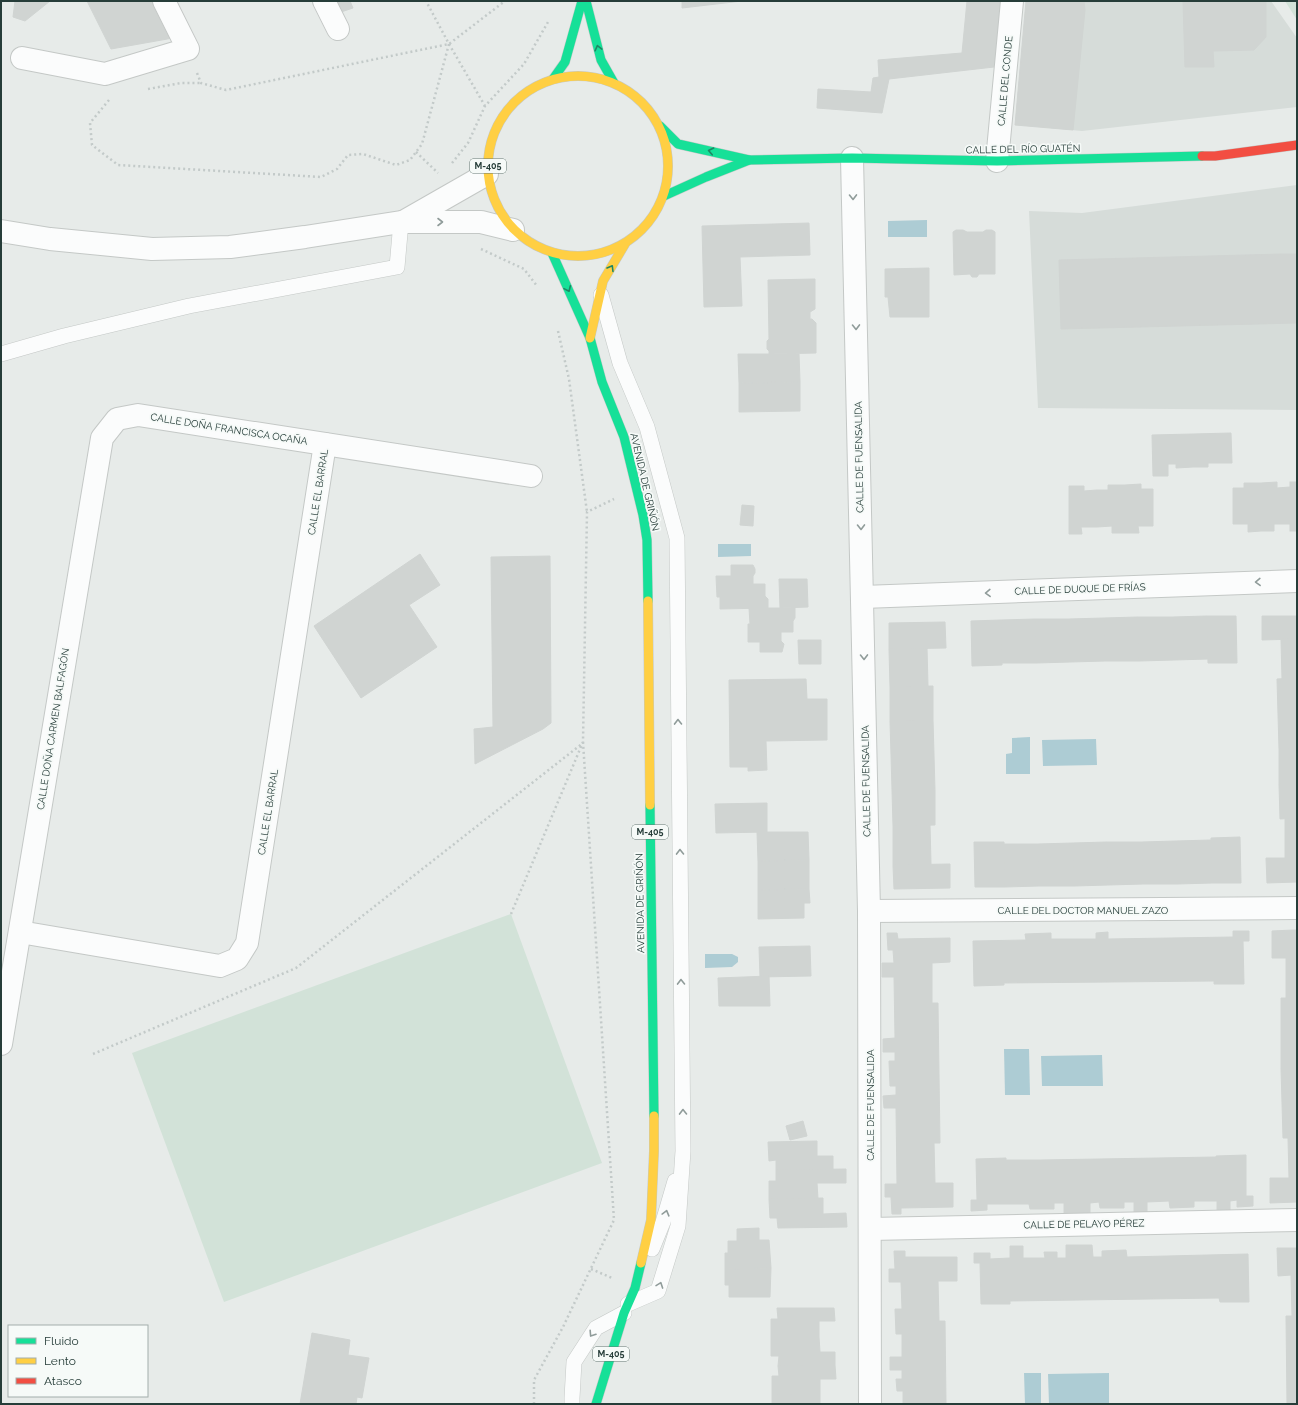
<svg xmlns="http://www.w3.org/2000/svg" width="1298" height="1405" font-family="Raleway,sans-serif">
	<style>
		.built { fill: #d6dcd9 }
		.green { fill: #d2e2d8 }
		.water { fill: #adccd4 }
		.building { fill: #d0d4d2; stroke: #d0d4d2 }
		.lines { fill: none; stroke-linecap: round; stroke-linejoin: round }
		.lane-casing { stroke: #c4c8c6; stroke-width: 16 }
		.street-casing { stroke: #c4c8c6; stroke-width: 24 }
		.fast-casing { stroke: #c4c9c7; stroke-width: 10 }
		.slow-casing { stroke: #c4c9c7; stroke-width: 10 }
		.jam-casing { stroke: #c4c9c7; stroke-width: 10 }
		.path { stroke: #c3cac9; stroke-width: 2.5; stroke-dasharray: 2 3; stroke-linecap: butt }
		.lane { stroke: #fbfcfc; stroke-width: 15 }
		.street { stroke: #fbfcfc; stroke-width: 22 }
		.fast { stroke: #16e098; stroke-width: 9 }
		.slow { stroke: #ffcf43; stroke-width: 9 }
		.jam { stroke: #f24e42; stroke-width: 9 }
		.oneway { stroke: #1f8664 }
		.oneway2 { stroke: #909c9a }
		.labels { text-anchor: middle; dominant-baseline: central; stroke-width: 3.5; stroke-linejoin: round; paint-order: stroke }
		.shield { fill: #f6faf8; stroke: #647672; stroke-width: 1 }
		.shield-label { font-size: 9px; font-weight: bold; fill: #263d39 }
		.street-label { font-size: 10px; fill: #263d39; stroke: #f6faf8 }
	</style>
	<rect width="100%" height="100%" fill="#e7ebe9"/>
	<g class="built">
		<path d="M1026,1H1271L1297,38V107L1082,131L1015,125Z"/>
		<path d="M1297,185V410L1038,408L1029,211L1082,213Z"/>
	</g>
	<g class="green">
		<path d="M1285,1H1297V20Z"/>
		<path d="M511,914L602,1163L224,1302L132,1053Z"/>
	</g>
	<g class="water">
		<path d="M927,220V237H888V221Z"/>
		<path d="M718,544H751V556L718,557Z"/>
		<path d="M1030,737V774H1006V754L1012,753V738Z"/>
		<path d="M1096,739L1097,765L1043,766L1042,740Z"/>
		<path d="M705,954H732L738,957V962L732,967L705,968Z"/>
		<path d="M1004,1049H1029L1030,1095H1005Z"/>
		<path d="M1102,1055L1103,1086H1042L1041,1056Z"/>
		<path d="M1024,1373H1041V1404H1025Z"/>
		<path d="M1109,1373V1403L1049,1404L1048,1374Z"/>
	</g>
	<g class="building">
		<path d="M15,1H50L25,21L13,17Z"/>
		<path d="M87,1H154L173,38L111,49Z"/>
		<path d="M335,1H350L353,8L341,12Z"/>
		<path d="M682,1H742L682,8Z"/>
		<path d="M967,1H1001L994,67L889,79L882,113L817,108L818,89L871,92L873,78L879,77L878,60L962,53Z"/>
		<path d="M1026,1H1145L1084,2L1085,10L1073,130L1015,125Z"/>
		<path d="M1183,1H1266V37L1254,50L1213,51L1214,67H1185Z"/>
		<path d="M809,223L810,255L740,257L742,306L704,307L702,226Z"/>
		<path d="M956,230H963L967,232H983L986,230H992L995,232V274H979L977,277H972L970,274L954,275L953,232Z"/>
		<path d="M1282,254H1297V323L1061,329L1059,260Z"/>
		<path d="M929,268V317H890L888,297H885V269Z"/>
		<path d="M815,279V309L810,312V319H812L816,323V353L769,354V351L767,349V341L769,339L768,280Z"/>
		<path d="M738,354H799L800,382L739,383Z"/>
		<path d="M800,382V411L739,412V383Z"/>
		<path d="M1231,433L1232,463H1208V467H1193V434Z"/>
		<path d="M1193,434V467L1176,468V464H1168V476H1153L1152,435Z"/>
		<path d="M1277,482V488L1290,487V524H1274V531H1261V483Z"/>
		<rect x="1290" y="482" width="7" height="49"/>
		<path d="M1244,483H1261V531L1248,532V524H1233V488H1244Z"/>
		<path d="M1141,484V489H1153V526H1138L1139,533H1125V485Z"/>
		<path d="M1108,485H1125V533H1112V526L1097,527V490H1108Z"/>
		<path d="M1069,486H1084V491L1097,490V527H1081L1082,534H1069Z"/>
		<path d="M742,505L754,506L753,526L740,525Z"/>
		<path d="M420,554L440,585L409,605L437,647L361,698L314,626Z"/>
		<path d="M550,556L551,723L543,729L475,764L474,729L493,727L491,557Z"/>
		<path d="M731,565H753L755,569V573L753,576V584H765V596L768,599V608L720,609V597H717L716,576H731Z"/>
		<path d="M779,579H807L808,607L780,608Z"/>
		<path d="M749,608H795V618L793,621V632H781V641L784,644L782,652H760V642H748V624H750Z"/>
		<path d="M1207,616L1208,659L1174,660L1173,617Z"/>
		<path d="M1207,616H1236L1237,663H1208Z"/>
		<path d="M1262,616H1297V639L1262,640Z"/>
		<path d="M1138,617L1139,661H1105L1104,618Z"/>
		<path d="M1138,617H1173L1174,660L1139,661Z"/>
		<path d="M1104,618L1105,661L1070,662L1069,619Z"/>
		<path d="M1035,619H1069L1070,662L1036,663Z"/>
		<path d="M1035,619L1036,663H1001V620Z"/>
		<path d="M1001,620L1002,665L972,666L971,621Z"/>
		<path d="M945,622L946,648L889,649V623Z"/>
		<path d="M1292,639H1297V678L1282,679L1281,640Z"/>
		<path d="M798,640H821V664H799Z"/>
		<path d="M927,648L928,686L890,687L889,649Z"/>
		<path d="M1297,678V714H1278L1277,679Z"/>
		<path d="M806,679L807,699H827V740L766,741L767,770L748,771V767H730L729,680Z"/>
		<path d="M933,686V720L890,721V687Z"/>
		<path d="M1278,714H1297V748L1279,749Z"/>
		<path d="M933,720L934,755H891L890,721Z"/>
		<path d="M1295,748H1297V783L1279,784V749Z"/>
		<path d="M891,755H934L935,790H892Z"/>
		<path d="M1296,783L1297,818L1280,819L1279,784Z"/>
		<path d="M892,790H935V825L893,826Z"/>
		<path d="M767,803V832L716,833L715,804Z"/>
		<path d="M1297,818V858H1285V819Z"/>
		<path d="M930,825L931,864L893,865V826Z"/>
		<path d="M757,832H808L809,860L758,861Z"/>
		<path d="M1240,837L1241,883H1212L1211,838Z"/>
		<path d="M1211,840L1212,883L1177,884L1176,841Z"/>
		<path d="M1176,841L1177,884H1143L1142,842Z"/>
		<path d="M974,842H1004L1005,887H975Z"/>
		<path d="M1107,842L1108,885L1074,886L1073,843Z"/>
		<path d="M1107,842H1142L1143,884L1108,885Z"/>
		<path d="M1073,843L1074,886H1039L1038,844Z"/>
		<path d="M1004,844H1038L1039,886L1005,887Z"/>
		<path d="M1266,858H1297V882L1267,883Z"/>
		<path d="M809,860V889L758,890V861Z"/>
		<path d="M950,864V888L894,889L893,865Z"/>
		<path d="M809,889L810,903H804V918L758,919V890Z"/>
		<path d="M1293,930H1297V1202L1270,1203V1178H1289L1288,1138H1283L1281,1068V998H1286V958H1272V931Z"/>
		<path d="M1233,931H1249V941H1243L1244,984H1214V981L1004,983V985L974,986L973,941L1026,940L1025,934L1051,933V939H1096V933L1108,932V939L1233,937Z"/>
		<path d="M887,933H897L898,939L950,938V962L932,963V1003H938L940,1143H934L935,1183H953V1207L901,1208V1214H892L891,1197H885V1184H897L896,1108H884L883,1096L896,1095V1086H890L889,1061H895V1052H883V1039L895,1038L894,977H882V963H894L893,950H888Z"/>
		<path d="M810,946L811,976L760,977L759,947Z"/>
		<path d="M769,976L770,1006H719L718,978Z"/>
		<path d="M803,1121L807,1136L790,1140L786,1126Z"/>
		<path d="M817,1141V1156H833V1170H776V1160L769,1161L768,1142Z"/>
		<path d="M1246,1155V1196H1253V1206L1237,1207V1200L1230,1201V1213H1217V1201H1194V1207L1170,1208L1169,1201L1147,1202V1214H1134V1202H1124V1208H1100L1099,1202L1090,1203V1215H1064V1203H1054V1209H1030L1029,1204H987V1210L971,1211V1200H977L976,1159L1006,1158V1160H1041L1216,1157V1156Z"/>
		<path d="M846,1169V1183H817L818,1199H769V1181H776V1170Z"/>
		<path d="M823,1198V1214L846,1213L847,1227L778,1228L777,1218H770L769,1199Z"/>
		<path d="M759,1228V1240H769L771,1268L725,1269V1253H728V1241H737V1229Z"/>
		<path d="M1066,1245H1092L1093,1257H1102V1251L1126,1250L1127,1257L1248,1254L1249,1302H1220L1219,1298L1010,1301V1304H981L980,1263H974V1253H990V1259L1010,1258V1246H1023V1258H1045L1044,1252H1057V1258H1066Z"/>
		<path d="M1277,1248H1297V1404H1287L1286,1316H1292L1291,1275L1278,1276Z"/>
		<path d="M894,1251H905V1257H957V1281H938L939,1321H945L946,1404H903V1391H897L896,1379H902V1370H890V1357H902V1334H896L895,1309H902L901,1282H889V1269H895Z"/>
		<path d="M771,1268L770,1297H729V1285H725V1269Z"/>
		<path d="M777,1308H834L835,1321H819V1337H771V1319H778Z"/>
		<path d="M312,1333L350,1340L348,1355L369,1358L362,1398L357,1397L356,1404H300Z"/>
		<path d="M771,1337H819L820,1352H835V1365L778,1366L779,1356H771Z"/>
		<path d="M835,1365L836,1379H820V1394L772,1395V1376H779L778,1366Z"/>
		<path d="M820,1394V1404H772V1395Z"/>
	</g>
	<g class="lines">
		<g class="lane-casing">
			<g id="lane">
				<path d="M601,295L620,363L647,427L677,538L683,1151L678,1226L658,1291L628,1304"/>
				<path d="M1,354L64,336L189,306L397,267L401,222"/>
				<path d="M652,1249L663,1222L675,1181"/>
				<path d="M572,1404V1398L574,1362L596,1328L624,1313"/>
			</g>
		</g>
		<g class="street-casing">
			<g id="street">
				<path d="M324,1L338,29"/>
				<path d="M22,58L105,74L188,49L164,1"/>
				<path d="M852,158L869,911L870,1404"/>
				<path d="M997,161L1012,1"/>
				<path d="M403,222L487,174"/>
				<path d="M1,231L50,239L152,249L230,247L305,237L401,222H481L513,230"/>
				<path d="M863,597L1297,581"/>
				<path d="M869,911L1297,908"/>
				<path d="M20,932L220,966L237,959L247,943L325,444"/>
				<path d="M1,1044L102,438L117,419L138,415L531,476"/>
				<path d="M870,1229L1297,1220"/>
			</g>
		</g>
		<g class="fast-casing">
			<g id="fast">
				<path d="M586,1L601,60L614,83"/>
				<path d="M553,79L565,62L582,1"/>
				<path d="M660,126L678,144L749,160L852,158L997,161L1202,156"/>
				<path d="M664,196L706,177L749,160"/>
				<path d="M552,253L590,338L602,382L624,437L643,515L647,540L648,601"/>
				<path d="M650,805L654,1116"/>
				<path d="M596,1404L624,1313L635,1288L641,1263"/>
			</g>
		</g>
		<g class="slow-casing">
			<g id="slow">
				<circle cx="578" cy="166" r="90"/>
				<path d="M590,338L603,281L625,244"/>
				<path d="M648,601L650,805"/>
				<path d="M641,1263L651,1220L654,1151V1116"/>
			</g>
		</g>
		<g class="jam-casing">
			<path id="jam" d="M1202,156H1215L1297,145"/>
		</g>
		<g class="path">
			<path d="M449,44L485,106"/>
			<path d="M197,73L201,83L226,90L449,44L505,1"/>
			<path d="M148,89L181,83H201"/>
			<path d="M109,100L90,123L92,145L118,165L321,177L337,169L348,155L363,154L396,165L410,160L422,144L449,44L426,1"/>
			<path d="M416,152L438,173"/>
			<path d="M452,163L468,143L485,106L524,64L548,22"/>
			<path d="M481,249L524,269L537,286"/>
			<path d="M558,331L569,379L587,512"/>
			<path d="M511,914L583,742L587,512L614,499"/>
			<path d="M93,1054L296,968L583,743"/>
			<path d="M591,1269L612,1278"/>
			<path d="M534,1404V1380L563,1327L614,1220L583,742"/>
		</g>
		<use href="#lane" class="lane"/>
		<use href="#street" class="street"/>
		<use href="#fast" class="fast"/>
		<use href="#slow" class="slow"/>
		<use href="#jam" class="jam"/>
	</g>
	<defs><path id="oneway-chevron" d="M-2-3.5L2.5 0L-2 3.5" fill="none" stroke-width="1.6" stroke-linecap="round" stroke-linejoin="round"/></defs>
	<g class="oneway">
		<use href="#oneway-chevron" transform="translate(598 48) rotate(-104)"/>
		<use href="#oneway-chevron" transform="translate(711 151) rotate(-168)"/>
		<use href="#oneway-chevron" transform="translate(611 268) rotate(-59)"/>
		<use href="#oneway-chevron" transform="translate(568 289) rotate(66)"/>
	</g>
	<g class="oneway2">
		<use href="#oneway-chevron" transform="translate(853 197) rotate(89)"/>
		<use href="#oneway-chevron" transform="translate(440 222)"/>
		<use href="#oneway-chevron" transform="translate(856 327) rotate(89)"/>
		<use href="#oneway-chevron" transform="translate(861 527) rotate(89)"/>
		<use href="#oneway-chevron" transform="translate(1258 582) rotate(178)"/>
		<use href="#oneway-chevron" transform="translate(988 593) rotate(178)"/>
		<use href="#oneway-chevron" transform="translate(864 657) rotate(89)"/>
		<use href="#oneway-chevron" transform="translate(678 722) rotate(-91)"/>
		<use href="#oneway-chevron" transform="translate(680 852) rotate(-91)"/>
		<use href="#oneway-chevron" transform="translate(681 982) rotate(-91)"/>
		<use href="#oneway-chevron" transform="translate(683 1112) rotate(-91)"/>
		<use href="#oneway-chevron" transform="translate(666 1213) rotate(-75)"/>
		<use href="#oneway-chevron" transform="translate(660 1285) rotate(-70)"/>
		<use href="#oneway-chevron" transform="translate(592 1334) rotate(123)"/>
	</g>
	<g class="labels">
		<g class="shield">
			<rect x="470" y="159" width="36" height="14" rx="3"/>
			<rect x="632" y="825" width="36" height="14" rx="3"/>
			<rect x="593" y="1347" width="36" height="14" rx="3"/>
		</g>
		<g class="shield-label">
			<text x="488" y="166">M-405</text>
			<text x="650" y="832">M-405</text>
			<text x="611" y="1354">M-405</text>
		</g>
		<g class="street-label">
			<text transform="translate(1005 81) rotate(-85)">CALLE DEL CONDE</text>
			<text transform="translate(1023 149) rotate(-1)">CALLE DEL RÍO GUATÉN</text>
			<text transform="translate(229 429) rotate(9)">CALLE DOÑA FRANCISCA OCAÑA</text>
			<text transform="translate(859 457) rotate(-91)">CALLE DE FUENSALIDA</text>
			<text transform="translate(645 482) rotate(77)">AVENIDA DE GRIÑÓN</text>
			<text transform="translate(318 492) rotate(-81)">CALLE EL BARRAL</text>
			<text transform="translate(1080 589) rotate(-2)">CALLE DE DUQUE DE FRÍAS</text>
			<text transform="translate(53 729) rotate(-81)">CALLE DOÑA CARMEN BALFAGÓN</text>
			<text transform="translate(866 781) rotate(-91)">CALLE DE FUENSALIDA</text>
			<text transform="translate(268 812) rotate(-81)">CALLE EL BARRAL</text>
			<text transform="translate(640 903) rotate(-91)">AVENIDA DE GRIÑÓN</text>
			<text x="1083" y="910">CALLE DEL DOCTOR MANUEL ZAZO</text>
			<text transform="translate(870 1105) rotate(-90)">CALLE DE FUENSALIDA</text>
			<text transform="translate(1084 1224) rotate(-1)">CALLE DE PELAYO PÉREZ</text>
		</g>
	</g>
	<rect width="1298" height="1405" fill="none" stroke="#263d39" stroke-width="4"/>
	<rect x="8" y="1325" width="140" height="72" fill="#f6faf8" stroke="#a3aeac"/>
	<rect x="16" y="1338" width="20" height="6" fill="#16e098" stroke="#a3aeac"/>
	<text x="44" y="1345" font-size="12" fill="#263d39">Fluido</text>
	<rect x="16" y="1358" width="20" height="6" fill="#ffcf43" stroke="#a3aeac"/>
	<text x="44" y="1365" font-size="12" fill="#263d39">Lento</text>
	<rect x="16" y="1378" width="20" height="6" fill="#f24e42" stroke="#a3aeac"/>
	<text x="44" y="1385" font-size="12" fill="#263d39">Atasco</text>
</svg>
